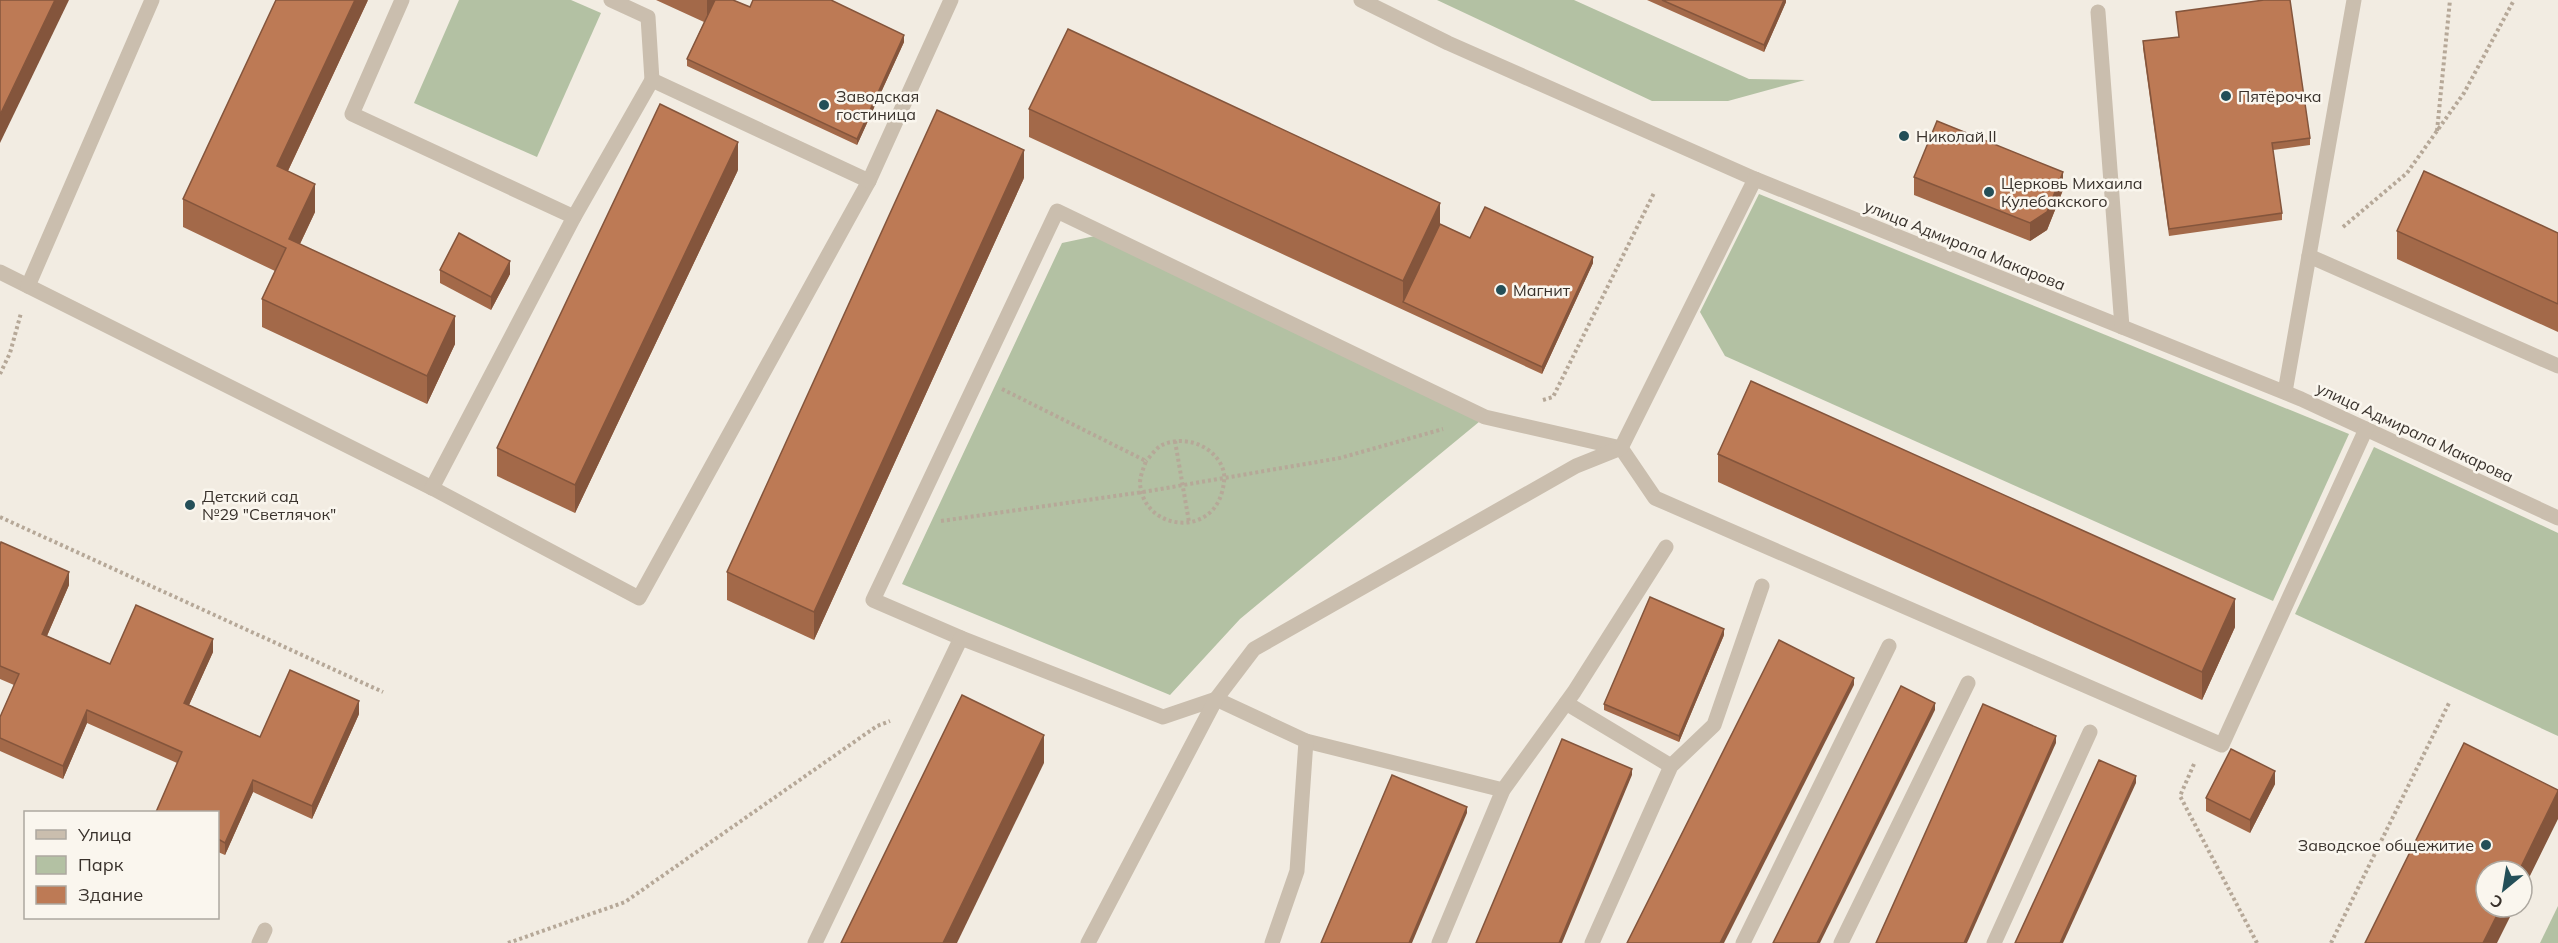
<svg xmlns="http://www.w3.org/2000/svg" width="2558" height="943" font-family="Mulish,sans-serif">
	<style>
		.green { fill: #b3c1a3 }
		.lines { fill: none; stroke-linecap: round; stroke-linejoin: round }
		.path { stroke: #b6a898; stroke-width: 4; stroke-dasharray: 3 3; stroke-linecap: butt }
		.minor { stroke: #cabeae; stroke-width: 15 }
		.wall { fill: #a36949 }
		.shaded-wall { fill: #84553c }
		.building { fill: #bd7a55; stroke: #84553c; stroke-width: 1.5 }
		.poi-dot { fill: #244f58; stroke: #faf6ee; stroke-width: 2 }
		.labels { text-anchor: middle; dominant-baseline: central; stroke-width: 5; stroke-linejoin: round; paint-order: stroke }
		.poi-label { font-size: 16px; fill: #39322c; stroke: #faf6ee; text-anchor: start }
		.street-label { font-size: 16px; fill: #39322c; stroke: #faf6ee }
	</style>
	<rect width="100%" height="100%" fill="#f2ece2"/>
	<g class="green">
		<path d="M459,0H571L601,13L537,157L414,103Z"/>
		<path d="M1437,0H1574L1749,79L1805,80L1728,101H1652Z"/>
		<path d="M1759,194L2349,434L2273,601L1725,356L1700,312Z"/>
		<path d="M1109,233L1485,417L1240,619L1170,695L902,584L1062,243Z"/>
		<path d="M2374,447L2558,533V736L2295,614Z"/>
		<path d="M2558,906V943H2540Z"/>
	</g>
	<g class="lines">
		<g class="path">
			<path d="M2437,131L2450,0"/>
			<path d="M2343,227L2407,173L2464,93L2514,0"/>
			<path d="M0,374L10,353L21,313"/>
			<path d="M1002,389L1146,461C1144,467 1140,476 1140,483C1143,530 1210,538 1222,492C1225,480 1226,472 1219,461C1207,443 1182,436 1162,445C1156,448 1151,456 1146,461"/>
			<path d="M1543,400L1553,397L1654,193"/>
			<path d="M1175,441L1189,522"/>
			<path d="M0,517L383,692"/>
			<path d="M941,521L1143,492L1340,458L1443,429"/>
			<path d="M2194,764L2180,796L2257,943"/>
			<path d="M508,943L625,902L877,726L890,721"/>
			<path d="M2331,943L2449,703"/>
		</g>
		<g class="minor">
			<path d="M402,0L352,114L574,217"/>
			<path d="M611,0L648,17L652,80"/>
			<path d="M1361,0L1448,43L1755,179L2301,399L2558,518"/>
			<path d="M2098,12L2122,327"/>
			<path d="M2309,256L2558,366"/>
			<path d="M0,272L432,488L639,598L869,181"/>
			<path d="M28,286L152,0"/>
			<path d="M2285,392L2354,0"/>
			<path d="M432,488L574,217L652,80L869,181L951,0"/>
			<path d="M961,638L873,600L1057,211L1485,417L1621,448L1655,498L2222,745L2366,429"/>
			<path d="M1566,703L1671,766"/>
			<path d="M1306,741L1503,790"/>
			<path d="M259,943L265,930"/>
			<path d="M815,943L961,638L1163,717L1216,699L1306,741L1297,871L1272,943"/>
			<path d="M1088,943L1216,699L1254,649L1576,466L1621,448L1755,179"/>
			<path d="M1439,943L1503,790L1574,692L1666,547"/>
			<path d="M1592,943L1671,766L1714,725L1762,586"/>
			<path d="M1743,943L1889,646"/>
			<path d="M1841,943L1968,683"/>
			<path d="M1994,943L2090,732"/>
		</g>
	</g>
	<g class="wall">
		<path d="M368,0L288,171L315,212L300,244L455,344L427,404L262,327V299L275,271L183,227V199Z"/>
		<path d="M656,0H733L750,7L904,42L857,145L687,66V59L704,22Z"/>
		<path d="M1647,0H1786V2L1764,52Z"/>
		<path d="M2176,12L2310,138V145L2273,150L2282,213V220L2169,236L2143,48V41L2179,37Z"/>
		<path d="M1029,109L1440,224L1470,238L1593,263L1542,374L1029,137Z"/>
		<path d="M738,170L575,513L497,476V448Z"/>
		<path d="M1914,177L2063,190L2047,230L2030,241L1914,195Z"/>
		<path d="M1024,178L814,640L727,600V572Z"/>
		<path d="M2397,231L2558,233V332L2397,259Z"/>
		<path d="M440,270L510,274L491,310L440,283Z"/>
		<path d="M1718,454L2235,627L2202,700L1718,482Z"/>
		<path d="M0,545L69,585L47,636L110,664L213,652L189,705L260,737L359,714L312,819L253,792L225,855L218,852V813H156L177,763L87,723L63,779L0,751V717L14,685L0,679Z"/>
		<path d="M1724,635L1679,742L1604,710V704Z"/>
		<path d="M2275,784L2250,833L2206,811V798Z"/>
	</g>
	<g class="shaded-wall">
		<path d="M55,0H69L0,143V115Z"/>
		<path d="M355,0H368L277,194V166Z"/>
		<path d="M707,0H718L707,24Z"/>
		<path d="M1784,0H1786V2L1764,52V45Z"/>
		<path d="M904,35V42L857,145V139Z"/>
		<path d="M738,142V170L575,513V485Z"/>
		<path d="M1024,150V178L814,640V612Z"/>
		<path d="M2063,172V190L2047,230L2030,241V223Z"/>
		<path d="M315,184V212L289,267V239Z"/>
		<path d="M1440,203V231L1403,302V281Z"/>
		<path d="M1593,257V263L1542,374V367Z"/>
		<path d="M510,261V274L491,310V297Z"/>
		<path d="M455,316V344L427,404V376Z"/>
		<path d="M69,572V585L42,647V634Z"/>
		<path d="M2235,599V627L2202,700V672Z"/>
		<path d="M1724,629V635L1679,742V736Z"/>
		<path d="M213,639V652L184,716V703Z"/>
		<path d="M1854,678V685L1724,943H1720Z"/>
		<path d="M359,701V714L312,819V806Z"/>
		<path d="M1935,703V710L1820,943H1817Z"/>
		<path d="M87,710V723L63,779V766Z"/>
		<path d="M1044,735V763L957,943H943Z"/>
		<path d="M2056,736V743L1967,943H1964Z"/>
		<path d="M1632,769V775L1562,943H1559Z"/>
		<path d="M2275,771V784L2250,833V820Z"/>
		<path d="M2136,776V783L2063,943H2060Z"/>
		<path d="M253,780V792L225,855V843Z"/>
		<path d="M2558,791V819L2522,892V871H2519Z"/>
		<path d="M1467,807V813L1412,943H1409Z"/>
		<path d="M2501,907H2515L2497,943H2483Z"/>
	</g>
	<g class="building">
		<path d="M0,0H55L0,115Z"/>
		<path d="M276,0H355L277,166L315,184L289,239L455,316L427,376L262,299L286,248L183,199Z"/>
		<path d="M715,0H733L750,7L753,0H831L904,35L857,139L687,59Z"/>
		<path d="M1662,0H1784L1764,45Z"/>
		<path d="M2264,0H2290L2310,138L2272,143L2282,213L2169,229L2143,41L2179,37L2176,12Z"/>
		<path d="M1068,29L1440,203L1403,281L1029,109Z"/>
		<path d="M660,104L738,142L575,485L497,448Z"/>
		<path d="M937,110L1024,150L814,612L727,572Z"/>
		<path d="M1937,121L2063,172L2047,212L2030,223L1914,177Z"/>
		<path d="M2424,171L2558,233V304L2397,231Z"/>
		<path d="M1485,207L1593,257L1542,367L1403,302L1440,224L1470,238Z"/>
		<path d="M459,233L510,261L491,297L440,270Z"/>
		<path d="M1751,381L2235,599L2202,672L1718,454Z"/>
		<path d="M1,542L69,572L42,634L110,664L136,605L213,639L184,703L260,737L290,670L359,701L312,806L253,780L225,843L218,839V813L156,812L182,752L87,710L63,766L0,738V717L19,674L0,666V545Z"/>
		<path d="M1650,597L1724,629L1679,736L1604,704Z"/>
		<path d="M1779,640L1854,678L1720,943H1627Z"/>
		<path d="M1901,686L1935,703L1817,943H1773Z"/>
		<path d="M962,695L1044,735L943,943H841Z"/>
		<path d="M1983,704L2056,736L1964,943H1876Z"/>
		<path d="M1562,739L1632,769L1559,943H1476Z"/>
		<path d="M2464,743L2558,790V791L2519,871H2486V907H2501L2483,943H2365Z"/>
		<path d="M2231,749L2275,771L2250,820L2206,798Z"/>
		<path d="M2099,760L2136,776L2060,943H2015Z"/>
		<path d="M1392,775L1467,807L1409,943H1321Z"/>
	</g>
	<g class="poi-dot">
		<circle cx="2226" cy="96" r="6"/>
		<circle cx="824" cy="105" r="6"/>
		<circle cx="1904" cy="136" r="6"/>
		<circle cx="1989" cy="192" r="6"/>
		<circle cx="1501" cy="290" r="6"/>
		<circle cx="190" cy="505" r="6"/>
		<circle cx="2486" cy="845" r="6"/>
	</g>
	<g class="labels">
		<g class="poi-label">
			<text x="836" y="96">Заводская<tspan x="836" dy="18">гостиница</tspan></text>
			<text x="2238" y="96">Пятёрочка</text>
			<text x="1916" y="136">Николай II</text>
			<text x="2001" y="183">Церковь Михаила<tspan x="2001" dy="18">Кулебакского</tspan></text>
			<text x="1513" y="290">Магнит</text>
			<text x="202" y="496">Детский сад<tspan x="202" dy="18">№29 "Светлячок"</tspan></text>
			<text x="2474" y="845" text-anchor="end">Заводское общежитие</text>
		</g>
		<g class="street-label">
			<text transform="translate(1965 245) rotate(22)">улица Адмирала Макарова</text>
			<text transform="translate(2415 432) rotate(25)">улица Адмирала Макарова</text>
		</g>
	</g>
	<rect x="24" y="811" width="195" height="108" fill="#faf6ee" stroke="#ada8a0" stroke-width="1.5"/>
	<rect x="36" y="830" width="30" height="9" fill="#cabeae" stroke="#ada8a0" stroke-width="1.5"/>
	<text x="78" y="841" font-size="18" fill="#39322c">Улица</text>
	<rect x="36" y="856" width="30" height="18" fill="#b3c1a3" stroke="#ada8a0" stroke-width="1.5"/>
	<text x="78" y="871" font-size="18" fill="#39322c">Парк</text>
	<rect x="36" y="886" width="30" height="18" fill="#bd7a55" stroke="#ada8a0" stroke-width="1.5"/>
	<text x="78" y="901" font-size="18" fill="#39322c">Здание</text>
	<g transform="translate(2504 889) rotate(210)"><circle r="28" fill="#faf6ee" stroke="#ada8a0" stroke-width="1.5"/>
	<path d="M0-4.5L10 22L0 15L-10 22Z" fill="#244f58"/>
	<text y="-9" font-size="16" font-weight="bold" text-anchor="middle" fill="#39322c">С</text>
	</g>
</svg>
